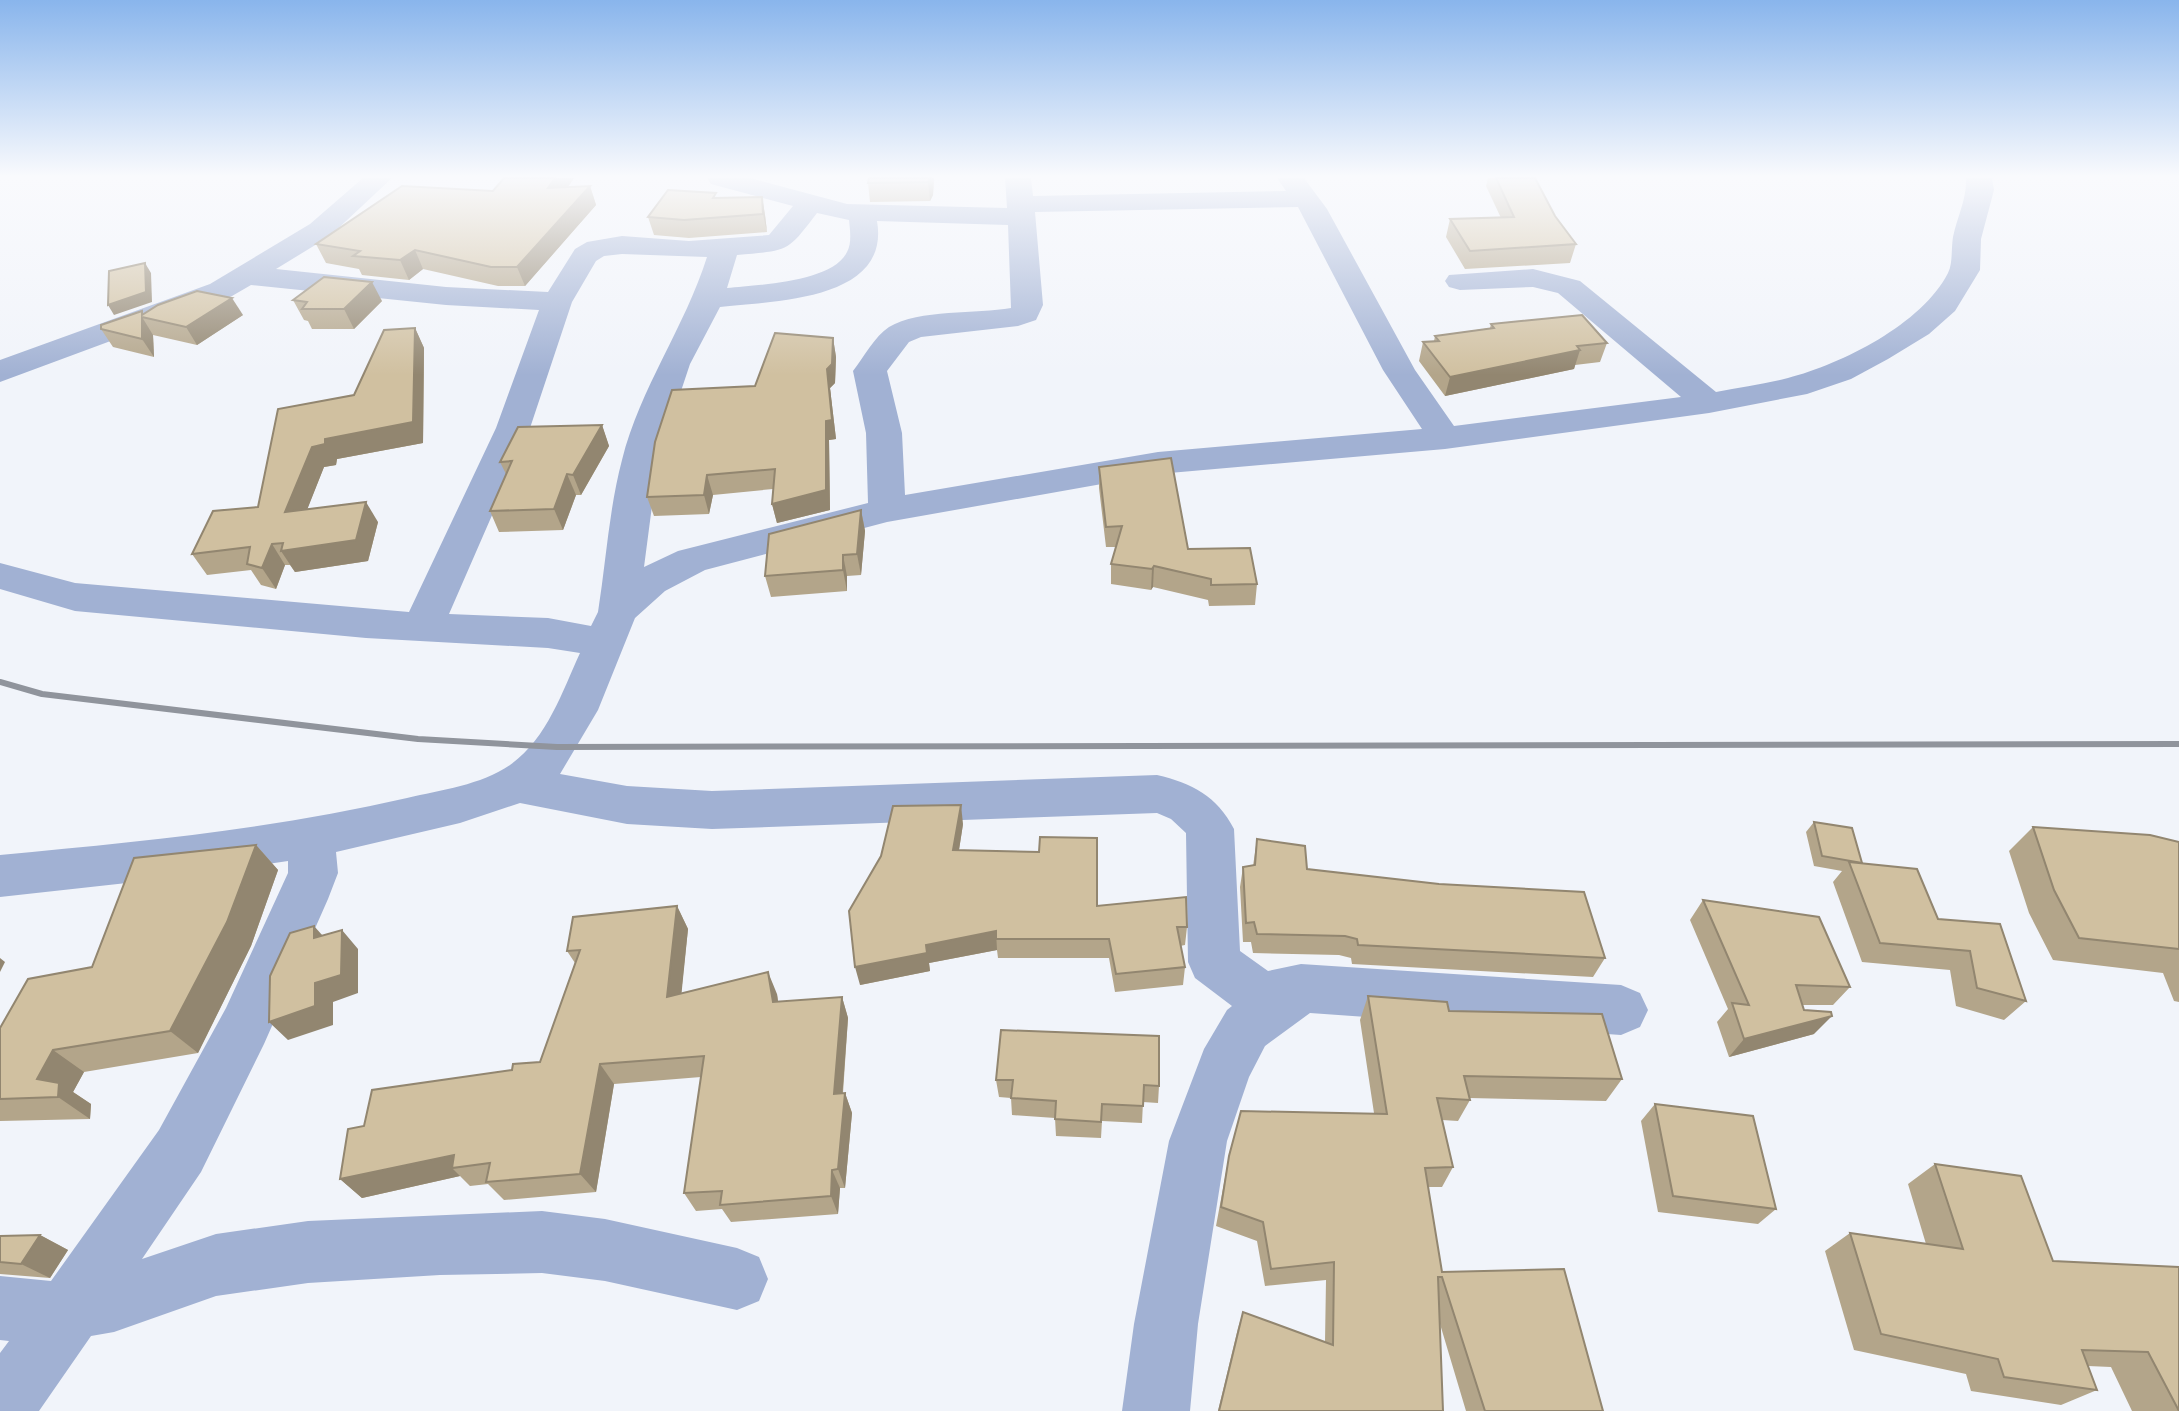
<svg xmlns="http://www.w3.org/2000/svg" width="2179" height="1411" font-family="Quicksand,sans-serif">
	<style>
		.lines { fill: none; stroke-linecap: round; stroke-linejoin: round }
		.street { fill: #a1b1d3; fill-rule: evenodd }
		.rail { stroke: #90949c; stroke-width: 6 }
		.wall { fill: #b3a58a }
		.shaded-wall { fill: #928670 }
		.building { fill: #d0c0a0; stroke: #928670; stroke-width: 2 }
	</style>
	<rect width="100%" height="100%" fill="#f1f4fa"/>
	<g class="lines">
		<path class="street" d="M363,178H392L330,236L276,269L446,287L548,292L575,249L587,242L622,236L689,241L769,235L793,206L711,184L707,178H750L847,204L1007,208L1005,178H1031L1033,196L1286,191L1277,178H1304L1327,209L1415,370L1454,426L1681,397L1558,293L1533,287L1460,290L1449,287L1445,281L1449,275L1533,269L1580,281L1716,392C1740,387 1765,384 1788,378C1842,364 1922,324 1948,273C1953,263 1951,249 1953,237C1957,217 1967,199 1966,178H1992L1994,190L1981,239L1980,270L1955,311L1929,334L1888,359L1851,379L1807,394L1709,413L1445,449L1158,474L887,522L705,570L665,591L635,618L598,710L560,774L627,786L712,791L1157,775C1192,783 1217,796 1234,829L1240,951L1268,971L1301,964L1621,985L1640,993L1648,1010L1640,1027L1621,1035L1310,1013L1265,1046L1249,1077L1227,1141L1198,1324L1190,1411H1122L1134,1324L1169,1141L1204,1049L1227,1010L1232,1006L1195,978L1188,962L1186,833L1171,819L1157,813L712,829L627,824L520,803L460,823L336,852L338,873L328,899L264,1044L201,1172L142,1259L216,1234L308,1221L542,1211L605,1219L737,1248L759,1257L768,1279L759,1301L737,1310L605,1281L542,1273L440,1275L308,1283L216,1296L114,1332L91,1336L39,1411H0V1353L9,1341L0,1340V1276L51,1281L159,1130L226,1008L288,873V861L163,879L0,897V855C137,842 274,829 407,798C441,790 481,785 510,765C547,739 562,692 580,653L548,648L366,638L75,611L0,589V563L75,583L409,612L496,428L539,310L446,305L251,285L232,296L0,382V360L210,284L310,224ZM1298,207L1383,370L1422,429L1158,452L905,495L902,433L887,371L909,342L921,337L1018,326L1036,320L1043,305L1035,212ZM817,213L849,220C850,230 852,243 847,252C833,282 757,285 727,288L737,255C788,250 786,254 817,213ZM877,221L1008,225L1011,308C977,314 919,309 889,327C875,336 863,358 853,371L866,433L868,503L678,551L644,567L658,460L690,364L720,307C773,301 891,301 877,221ZM622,254L707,257C685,327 640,388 622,460C609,509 606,562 598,612L591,626L548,618L449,614L530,428L572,302L596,261L604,256Z"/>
		<path class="rail" d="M0,682L42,694L418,739L557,747L2179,744"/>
	</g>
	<g class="wall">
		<path d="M504,178H574L568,187L590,186L596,205L525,286H498L423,269L409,280L362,275L359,269L326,263L316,244L493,191Z"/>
		<path d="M869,178H934L933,195L930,201L870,202L868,183Z"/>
		<path d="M1488,178H1496L1555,216L1576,244L1570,263L1465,269L1446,237L1450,219L1501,218L1486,186Z"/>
		<path d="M762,197L765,215L767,232L689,238L654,235L648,217L717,198Z"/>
		<path d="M293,300L382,301L354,329H312L308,321L304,320Z"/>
		<path d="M142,311L144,314L243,315L197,345L153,335L154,357L113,347L101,329Z"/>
		<path d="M1491,324L1607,343L1600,362L1575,365L1574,369L1445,396L1419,361L1423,342L1434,341L1435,336L1490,328Z"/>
		<path d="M415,328L424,348L423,443L337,459L336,465L324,467L307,509L378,522L368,561L295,572L290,565H285L276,589L261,585L251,570L207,575L192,554L258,507L354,395Z"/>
		<path d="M833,338L836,357L835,383L830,388L836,439L829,440L830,510L777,523L772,504L773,489L713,495L709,514L654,516L647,497L755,386Z"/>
		<path d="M602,425L609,446L581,495H576L563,530L499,532L490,511L506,474L500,462Z"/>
		<path d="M1099,467L1188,549L1257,584L1255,605L1209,606L1208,600L1153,587L1151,590L1111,584V564L1116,547H1106L1099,488Z"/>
		<path d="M861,510L865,531L861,575L847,576V591L771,597L765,576Z"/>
		<path d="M1814,822L1862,863L1938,919L2026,1001L2004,1020L1956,1006L1950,970L1862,962L1833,882L1842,871L1814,866L1806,832Z"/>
		<path d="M963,824L959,850L1097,906L1187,927L1185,945L1180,946L1185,967L1183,985L1115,992L1109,958H998L997,950L929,963L930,971L860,985Z"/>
		<path d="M2033,827L2179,842V1002L2174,1001L2163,973L2053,960L2029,913L2009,851Z"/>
		<path d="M1257,839L1307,869L1605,958L1593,977L1352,964L1351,958L1339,955L1253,953L1251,942H1243L1240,887L1243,867L1253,866Z"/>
		<path d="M256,845L278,870L251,946L198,1053L84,1072L73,1092L91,1104L90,1119L0,1121V1028L92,967Z"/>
		<path d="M1703,900L1850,987L1833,1005H1802L1814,1034L1729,1057L1717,1022L1728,1009L1690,920Z"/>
		<path d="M677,906L688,929L681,994H777L778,1002L842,997L848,1018L843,1093H845L852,1113L845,1188H840L838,1214L731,1222L722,1209L696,1211L684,1193L701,1077L614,1084L596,1192L504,1200L488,1184L470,1186L460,1176L362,1198L340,1179L364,1126L512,1070L540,1062L575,963L567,951Z"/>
		<path d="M1368,996L1449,1011L1622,1079L1606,1101L1469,1098L1470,1100L1458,1121L1442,1120L1453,1167L1442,1187H1428L1442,1272L1603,1411H1466L1440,1324L1443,1411H1218L1238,1328L1243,1312L1325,1342L1326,1280L1265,1286L1257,1241L1216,1226L1229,1156L1374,1113L1360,1020Z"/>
		<path d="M996,1080L1159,1086L1158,1103L1143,1102L1142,1123L1102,1121L1101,1138L1056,1136L1055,1118L1012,1115L1011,1098L999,1097Z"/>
		<path d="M1655,1104L1776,1209L1758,1224L1658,1212L1641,1121Z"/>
		<path d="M1935,1164L2053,1261L2179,1267V1411H2132L2111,1367L2088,1366L2097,1390L2061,1405L1971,1391L1966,1374L1854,1350L1825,1251L1850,1233L1926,1244L1908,1184Z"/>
		<path d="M40,1235L68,1250L50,1278L0,1274V1236Z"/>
	</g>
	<g class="shaded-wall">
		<path d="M555,178H574L554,207L548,188Z"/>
		<path d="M930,178H934L933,195L930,201L928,182Z"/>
		<path d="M590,186L596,205L525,286L517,267Z"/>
		<path d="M762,197L765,215L767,232L763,214Z"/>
		<path d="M415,250L423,269L409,280L400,260Z"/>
		<path d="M145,263L151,273L152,302L114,315L108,305Z"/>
		<path d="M372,282L382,301L354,329L344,309Z"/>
		<path d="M232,298L243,315L197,345L186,327Z"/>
		<path d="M142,317L153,335L154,357L142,339Z"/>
		<path d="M415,328L424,348L423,443L337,459L336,465L324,467L298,533L285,512L312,447L325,439Z"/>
		<path d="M833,338L836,357L835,383L830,388L836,439L829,440L830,510L777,523L772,504L826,421L827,369Z"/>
		<path d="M1580,350L1574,369L1445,396L1450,377Z"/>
		<path d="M602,425L609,446L581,495L573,475Z"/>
		<path d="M567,474L576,495L563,530L554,509Z"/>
		<path d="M707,475L713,495L709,514L704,495Z"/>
		<path d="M366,502L378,522L368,561L295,572L281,551Z"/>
		<path d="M861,510L865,531L861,575L857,554Z"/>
		<path d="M272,544L285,565L276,589L262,568Z"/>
		<path d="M843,555L847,576V591L843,570Z"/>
		<path d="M1154,566L1153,587L1151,590L1152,569Z"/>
		<path d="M961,805L963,824L956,869L953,850Z"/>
		<path d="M256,845L278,870L251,946L198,1053L170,1031Z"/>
		<path d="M677,906L688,929L679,1018L667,997Z"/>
		<path d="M314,926L331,945L314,938Z"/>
		<path d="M342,930L358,949V993L333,1002V1025L288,1040L269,1022L315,983Z"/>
		<path d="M996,931L997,950L929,963L930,971L860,985L855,967L926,945Z"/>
		<path d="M0,958L5,962L0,972Z"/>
		<path d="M768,972L777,994L781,1023L773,1002Z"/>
		<path d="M842,997L848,1018L841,1113L834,1094Z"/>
		<path d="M1832,1016L1814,1034L1729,1057L1744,1039Z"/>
		<path d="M53,1050L84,1072L73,1092L91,1104L90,1119L58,1097L37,1079Z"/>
		<path d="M600,1064L614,1084L596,1192L580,1174Z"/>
		<path d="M845,1093L852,1113L845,1188L838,1169Z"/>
		<path d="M454,1155L452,1168L460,1176L362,1198L340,1179Z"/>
		<path d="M832,1170L840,1188L838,1214L831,1196Z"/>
		<path d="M40,1235L68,1250L50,1278L21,1264Z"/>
	</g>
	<g class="building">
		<path d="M504,178H555L548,188L590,186L517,267H491L415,250L400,260L353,256L360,251L316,244L402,186L493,191Z"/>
		<path d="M869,178H930L928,182L868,183Z"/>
		<path d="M1496,178H1535L1555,216L1576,244L1470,251L1450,219L1514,217Z"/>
		<path d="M668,190L716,193L713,198L762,197L763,214L684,220L648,217Z"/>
		<path d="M145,263L146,292L108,305L109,271Z"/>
		<path d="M324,277L372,282L344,309H302L307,302L293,300Z"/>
		<path d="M197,291L232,298L186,327L142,317V339L101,329V325L142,311V315L158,305Z"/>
		<path d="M1582,315L1607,343L1577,346L1580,350L1450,377L1423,342L1439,341L1435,336L1494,328L1491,324Z"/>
		<path d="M415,328L413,422L325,439V444L312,447L285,512L366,502L356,540L281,551L283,543L272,544L262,568L247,564L250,547L192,554L213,511L258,507L278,409L354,395L384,330Z"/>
		<path d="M775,333L833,338L832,364L827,369L832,420L826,421V490L772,504L775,469L707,475L704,495L647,497L655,442L672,390L755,386Z"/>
		<path d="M602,425L573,475L567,474L554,509L490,511L512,461L500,462L518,427Z"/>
		<path d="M1171,458L1188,549L1250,548L1257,584L1211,585V579L1154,566L1152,569L1111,564L1122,526L1106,527L1099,467Z"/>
		<path d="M861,510L857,554L843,555V570L765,576L769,534Z"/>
		<path d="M961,805L953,850L1039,852L1040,837L1097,838V906L1186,897L1187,927H1177L1185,967L1116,974L1109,939H996V931L926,945L927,953L855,967L849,911L881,856L893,806Z"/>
		<path d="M1814,822L1852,828L1862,863L1822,856Z"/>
		<path d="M2033,827L2150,835L2179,842V949L2079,938L2054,890Z"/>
		<path d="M1257,839L1305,846L1307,869L1439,884L1584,892L1605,958L1358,945L1357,939L1345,936L1257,934L1254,922L1246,923L1243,867L1255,865Z"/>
		<path d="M256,845L227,922L170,1031L53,1050L37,1079L59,1083L58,1097L0,1099V1028L28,979L92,967L134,858Z"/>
		<path d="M1849,862L1917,869L1938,919L2000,924L2026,1001L1977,988L1970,951L1880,943Z"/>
		<path d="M1703,900L1819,917L1850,987L1796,985L1804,1010L1831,1012L1832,1016L1744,1039L1732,1003L1749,1005Z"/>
		<path d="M677,906L667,997L768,972L773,1002L842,997L834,1094L845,1093L838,1169L832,1170L831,1196L720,1205L722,1191L684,1193L704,1056L600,1064L580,1174L486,1182L490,1163L452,1168L454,1155L340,1179L348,1129L364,1126L372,1090L512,1070L513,1064L540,1062L580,950L567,951L573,917Z"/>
		<path d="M314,926V938L342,930L341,975L315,983V1006L269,1022L270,976L290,933Z"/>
		<path d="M1368,996L1447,1002L1449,1011L1602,1014L1622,1079L1464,1076L1470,1100L1437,1098L1453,1167L1425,1168L1442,1272L1564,1269L1603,1411H1485L1442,1277H1438L1443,1411H1219L1243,1312L1333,1345L1334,1262L1271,1269L1263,1222L1221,1207L1229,1156L1241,1111L1387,1114Z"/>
		<path d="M1001,1030L1159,1036V1086L1144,1085L1143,1106L1102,1104L1101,1122L1055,1119L1056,1101L1011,1098L1013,1080H996Z"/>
		<path d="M1655,1104L1753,1116L1776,1209L1673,1196Z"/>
		<path d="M1935,1164L2021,1176L2053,1261L2179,1267V1411L2148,1352L2082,1350L2097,1390L2004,1377L1998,1359L1881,1334L1850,1233L1963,1249Z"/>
		<path d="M40,1235L21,1264L0,1262V1236Z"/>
	</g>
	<linearGradient id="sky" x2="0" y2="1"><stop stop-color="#89b5ec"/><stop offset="0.47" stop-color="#f9fafd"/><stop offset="1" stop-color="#f9fafd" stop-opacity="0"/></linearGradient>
	<rect width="2179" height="375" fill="url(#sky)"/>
</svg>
